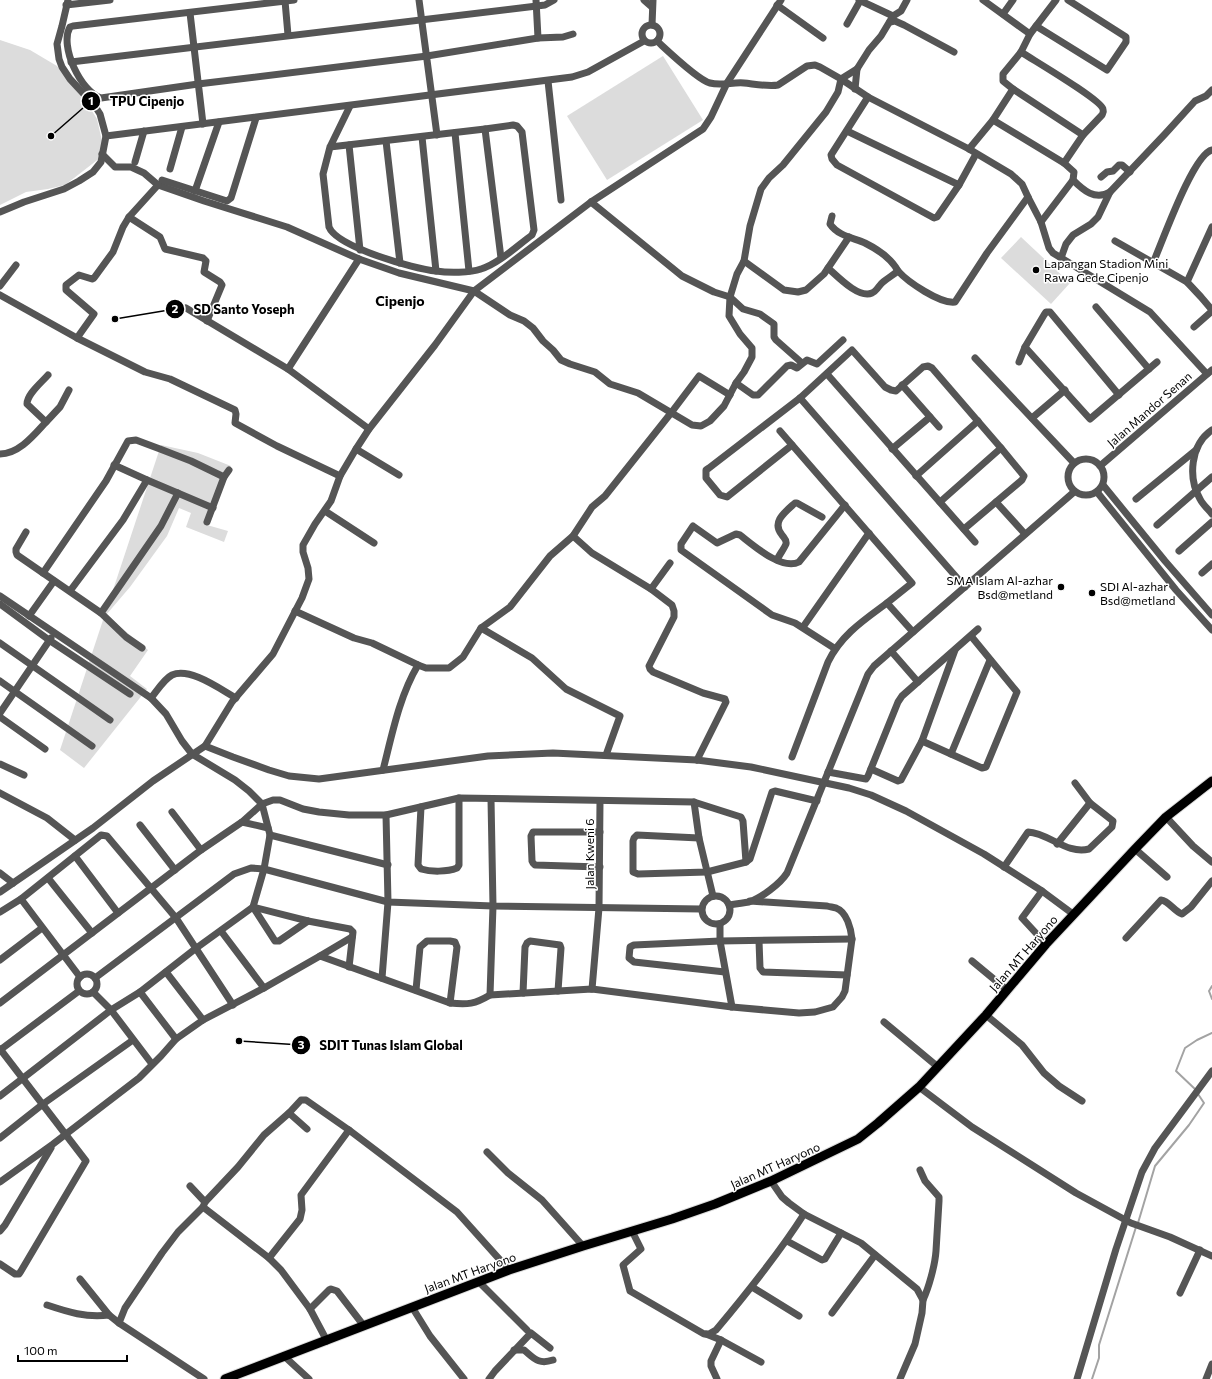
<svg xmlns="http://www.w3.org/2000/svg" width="1212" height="1379" font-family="Commissioner,sans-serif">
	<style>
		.green { fill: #dcdcdc }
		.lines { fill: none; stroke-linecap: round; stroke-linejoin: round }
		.stream { stroke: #a3a3a3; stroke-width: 2 }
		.major-casing { stroke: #dbdbdb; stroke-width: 11 }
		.minor { stroke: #555; stroke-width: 7 }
		.major { stroke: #000; stroke-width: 9 }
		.poi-dot { fill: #000; stroke: #fff; stroke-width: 1.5 }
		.labels { text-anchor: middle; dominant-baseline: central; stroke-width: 3; stroke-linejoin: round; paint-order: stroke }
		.poi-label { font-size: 12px; fill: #000; stroke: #fff; text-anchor: start }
		.street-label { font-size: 12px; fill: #000; stroke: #fff }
		.quarter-label { font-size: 14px; font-weight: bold; fill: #000; stroke: #fff }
		.leader { fill: none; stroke: #000; stroke-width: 1.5 }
		.callout-dot { fill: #000; stroke: #fff; stroke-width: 1.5 }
		.mark-label { font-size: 12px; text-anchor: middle; font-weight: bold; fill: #fff }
		.callout-label { font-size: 13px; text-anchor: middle; font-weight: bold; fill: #000; stroke: #fff; stroke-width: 3; stroke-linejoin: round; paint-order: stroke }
	</style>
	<rect width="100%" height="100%" fill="#fff"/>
	<g class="green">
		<path d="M0,40L30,50L57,66L80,92L97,119L105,154L65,185L48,189L26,192L0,205Z"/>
		<path d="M663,56L703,120L607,180L567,116Z"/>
		<path d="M1021,237L1070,283L1051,304L1001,258Z"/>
		<path d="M161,445L198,453L231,466L207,525L228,531L224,542L186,527L191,513L179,508L167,536L130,587L106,615L148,650L130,676L147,689L84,768L60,750Z"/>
	</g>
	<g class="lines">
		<g class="stream">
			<path d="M1212,986L1209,991L1212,999"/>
			<path d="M1196,1090L1176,1071L1185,1048L1197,1040L1212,1033"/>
			<path d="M1138,1223L1155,1166L1189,1125L1204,1103L1198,1094"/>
			<path d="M1092,1379L1099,1358V1345L1136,1227"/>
		</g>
		<g class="major-casing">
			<path id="major" d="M225,1379L509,1270L583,1246L672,1219L715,1204L771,1181L858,1139L878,1123L919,1087L986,1015L1046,944L1135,849L1166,817L1212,781"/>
		</g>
		<g class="minor">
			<path d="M294,0L73,26L70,27C59,46 81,92 101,98L198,84L427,56L538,38L563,37L573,34"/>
			<path d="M419,0L437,135"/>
			<path d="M536,0L538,38"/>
			<path d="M644,0L652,7"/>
			<path d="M859,0L893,16L901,11L907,0"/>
			<path d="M983,0L1030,34"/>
			<path d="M285,1L288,35"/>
			<path d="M66,5L110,0"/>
			<path d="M777,5L823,38"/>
			<path d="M190,13L203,124"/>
			<path d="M1003,14L1013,0"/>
			<path d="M890,22L895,21L904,25L954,52"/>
			<path d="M847,24L860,1"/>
			<circle cx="651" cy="34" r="9"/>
			<path d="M652,25L653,0"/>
			<path d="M1036,26L1107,70L1126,42V37L1068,0"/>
			<path d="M657,41C668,51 698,80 710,83C721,86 733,82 744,83C754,84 769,87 778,85L807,66L815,65L820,67L841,79L868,97L969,149L1011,174L1022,184L1028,197L1041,222L1049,248L1053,253L1150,312L1207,374"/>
			<path d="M1021,52C1033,60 1100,99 1103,109C1104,112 1103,113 1102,115L1083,135L1064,163"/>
			<path d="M71,62L545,5L554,0"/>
			<path d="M548,81L561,200"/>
			<path d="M855,89L857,69L869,50L881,36L893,16"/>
			<path d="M1013,89L1083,135"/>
			<path d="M868,97L831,155L832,159L837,165L934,218L937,217L959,185"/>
			<path d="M993,120L1064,163L1074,172L1073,180L1041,222"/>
			<path d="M485,129L501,258"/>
			<path d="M847,131L959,185L976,154"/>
			<path d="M455,133L469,271"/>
			<path d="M106,136L572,77L588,72L644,41"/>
			<path d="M422,137L436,271"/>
			<path d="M386,141L400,263"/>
			<path d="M349,145L360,250"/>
			<path d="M330,147L485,129L513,125L517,126L522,132L534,230L532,235C517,246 498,264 481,269C470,273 448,273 436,271C414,269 337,247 329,227L323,174L330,147L350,106"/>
			<path d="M969,149L993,120L1013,89L1003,81V74L1021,52L1030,34L1056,0"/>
			<path d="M102,154L115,167H131L144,173L158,185L204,201L287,227L359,259L399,273L474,291L510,315L524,321L533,328L543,341L553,350L561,360L570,364L595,372L610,384L638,393L692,425L701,426L710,421L724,406L736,383L744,372L752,357V348L740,334L729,316L730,297L737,274L744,261L750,226L761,189L769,178L783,165L826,112L838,92L841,79L857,69"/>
			<path d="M135,162L144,131"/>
			<path d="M170,169L182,127"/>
			<path d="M1101,177L1107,172L1113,171L1119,165H1122L1130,172"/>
			<path d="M162,180L227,201L231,198L256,118"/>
			<path d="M1073,180C1083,190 1095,201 1110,192L1165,134L1195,101L1206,96L1212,90"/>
			<path d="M195,191L219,122"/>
			<path d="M591,202L682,276L714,292L730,297L743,309L760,314L774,324V337L776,340L802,363"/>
			<path d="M0,212L24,202L64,189L79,181L93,172L101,162L106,136L100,114L95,106L70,79L62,67L59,59L57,44L62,26L68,0"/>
			<path d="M832,216L830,224C838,236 854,238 865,243C879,250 891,258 898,271"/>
			<path d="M129,217L160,237L165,249L203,258L206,261L204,272L220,282L222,285L207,321"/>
			<path d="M1115,241L1187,282L1201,297L1212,310"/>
			<path d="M1061,258L1066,244L1073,235L1091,224L1098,217L1110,192"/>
			<path d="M744,261L784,290L798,292L806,290L824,274L849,237"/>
			<path d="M1153,263C1162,243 1193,154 1212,150"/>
			<path d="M828,268C838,277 859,299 872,293C877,291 879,285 883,282C888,278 893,275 898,271C908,282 940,304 955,302L987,253L1028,197"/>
			<path d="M1187,282L1212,227"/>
			<path d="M0,286L16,265"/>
			<path d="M0,295L77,338L94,314L66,290V285L79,275L92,279L94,278L113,252L123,227L129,217L158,185"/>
			<path d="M1096,307L1149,369"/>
			<path d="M186,308L288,369L369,429"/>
			<path d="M1194,327L1212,311"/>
			<path d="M77,338L145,372L170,379L235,410L236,414L235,423L277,446L340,476"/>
			<path d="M1025,347L1090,419L1157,362"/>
			<path d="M975,358L1074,463"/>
			<path d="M1019,362L1025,347L1044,315L1046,312H1050L1119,395"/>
			<path d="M288,369L359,259"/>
			<path d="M827,374L975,542"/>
			<path d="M736,383L753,395H758L787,366L791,365L797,368L807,360L817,364L843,340"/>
			<path d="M902,385L939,427"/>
			<path d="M800,398L965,587"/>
			<path d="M1032,418L1065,390"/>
			<path d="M46,422L60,407L69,390"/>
			<path d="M1212,430C1190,445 1188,478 1200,499C1203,505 1208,509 1212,514"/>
			<path d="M780,431L912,583L887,603"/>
			<path d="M792,445L727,497L720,495L706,478V470L709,468L800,398L852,350L885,387L891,390L896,391L923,367L928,366L932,368L1001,448L1024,476L1022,480L964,529"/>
			<path d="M356,449L399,475"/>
			<path d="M892,449L930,417"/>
			<path d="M0,454C19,454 34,435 46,422L27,404C27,394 41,383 48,375"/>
			<circle cx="1086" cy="477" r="18"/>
			<path d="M1100,466L1212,370"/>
			<path d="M916,476L978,421"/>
			<path d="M147,480L213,508"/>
			<path d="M1103,485L1165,561L1212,615"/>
			<path d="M1097,492L1176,590L1212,630"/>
			<path d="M1136,499L1196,450"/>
			<path d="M940,502L1001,448"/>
			<path d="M996,502L1025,534"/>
			<path d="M325,511L374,543"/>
			<path d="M207,522L224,477L229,470"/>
			<path d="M1157,525L1212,477"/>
			<path d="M26,532L16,549V552L17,555L101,613"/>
			<path d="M573,536L592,553L651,589L672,605L674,611V617L649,666L650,669L653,672L703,693L725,699L726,702L697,760"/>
			<path d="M1179,551L1212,522"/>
			<path d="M777,560C779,555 784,549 786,544C787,540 784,538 782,535C771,522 785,512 795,503H797L822,517"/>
			<path d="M43,573L106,481L128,441L136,440L160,449L191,461L224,477"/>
			<path d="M1202,573L1212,564"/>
			<path d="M651,589L670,563"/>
			<path d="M70,591L123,520L147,480L114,465"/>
			<path d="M0,596L151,698L166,714L182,741L192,754L235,780L249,791L262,804L270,835L264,869L253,907L275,941H279L308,921"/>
			<path d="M0,604L49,640L130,694"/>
			<path d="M295,611L354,638L372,643L418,665L426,668H449L463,657L481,628L510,607L550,556L573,536L592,507L605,496L671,413L699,376L730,395"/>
			<path d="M29,616L54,581"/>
			<path d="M803,627L869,533"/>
			<path d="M481,628L532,658L566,689L620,716L606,755"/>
			<path d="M0,643L110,720"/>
			<path d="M142,648L126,637L101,613L161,526L178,493"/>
			<path d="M834,648L795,623L772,615L681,550V544L693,526L717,543L736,534L740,535C753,545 782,571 799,562L845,505"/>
			<path d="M891,651L918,682"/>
			<path d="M0,681L92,746"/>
			<path d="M151,698C157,691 164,679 172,675C190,667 220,689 236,698"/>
			<path d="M0,713L51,638"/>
			<path d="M0,717L45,749"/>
			<path d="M922,741L982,768L986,767L1017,692L971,636"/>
			<path d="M205,746L233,757L269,770L289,776L319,779L488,756L553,753L697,760L751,767L849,788L871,795L906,811L984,854L1042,891L1073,914"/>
			<path d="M951,754L990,660"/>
			<path d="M792,757L828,662C841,635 864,620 887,603L913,632"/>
			<path d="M0,764L24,775"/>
			<path d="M871,769L898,781L901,780L922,741L955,650"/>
			<path d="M383,770C392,735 399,697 418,665"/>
			<path d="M828,772L866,779L868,776L898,702L902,696L978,629"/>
			<path d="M0,793L47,818L75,840"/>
			<path d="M694,802L699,838L713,896"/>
			<path d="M421,807L418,865L421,869C431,872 447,872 457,868L459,865V798"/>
			<path d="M172,812L201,850"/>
			<path d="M1166,817L1193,846L1212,862"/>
			<path d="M242,822L268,828"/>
			<path d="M140,825L175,870"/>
			<path d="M600,832H533L531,836L532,861L533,863L535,865L600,867"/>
			<path d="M270,835L388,865"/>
			<path d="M699,838L637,835L634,838L633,841V872L638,874L707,872L746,862L750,859L772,792L775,791L817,801"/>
			<path d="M1057,844L1090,803"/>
			<path d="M1135,849L1167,877"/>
			<path d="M75,856L118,913"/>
			<path d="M1004,867L1028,832C1049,833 1067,855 1089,849L1112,827L1113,821L1090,803L1075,783"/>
			<path d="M0,873L13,883"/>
			<path d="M48,878L92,933"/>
			<path d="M1042,891L1022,918L1046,944"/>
			<path d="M0,892L93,828L153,781L205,746L232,702L273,654L302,598L309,579L308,568L303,552V545L315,524L331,501L340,476L356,449L369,429L435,345L474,291L591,202L703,129L711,117L727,83L781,0"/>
			<circle cx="716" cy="910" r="14"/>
			<path d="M21,899L80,977"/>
			<path d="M729,905C736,904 743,903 749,902C761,898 780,884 787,873L868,674L874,666L1074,492"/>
			<path d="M0,912L21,899L101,835L107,836L176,918L233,1005"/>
			<path d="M720,924V941L732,1007"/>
			<path d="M221,931L264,988"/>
			<path d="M1126,938L1161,900C1169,901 1174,911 1182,914L1191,907L1212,881"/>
			<path d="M759,941L760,968L763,972L847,975"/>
			<path d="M320,956L352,937"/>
			<path d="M0,960L42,928"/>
			<path d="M972,961L1007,990"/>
			<path d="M166,972L203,1020"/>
			<path d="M725,972L634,962L629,958L630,947L634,945L720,941L852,939"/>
			<circle cx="87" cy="984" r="10"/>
			<path d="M95,978L234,874L251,868L264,869L388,902L493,906L701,909"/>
			<path d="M382,978L388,902L386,815"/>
			<path d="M592,989L599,908L600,801"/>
			<path d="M416,990L420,947L427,941H450L455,942L457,947L450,1003"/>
			<path d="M93,992L111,1010L152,1064"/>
			<path d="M140,992L176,1039"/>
			<path d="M523,993L525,947L527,943L530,941L560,945L561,948L558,991"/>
			<path d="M490,995L493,906L491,799"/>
			<path d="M0,1003L201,850L242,822L262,804L273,800H280L303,809L319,812L349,815H386L459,798L694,802L741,817L743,821L746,862"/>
			<path d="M986,1015L1022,1045L1044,1073L1059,1086L1082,1101"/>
			<path d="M884,1022L938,1067"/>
			<path d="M0,1049L86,1161L21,1271L19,1274H15L0,1264"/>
			<path d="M0,1050L79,991"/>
			<path d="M919,1087L972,1127L1076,1193L1131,1223L1170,1237L1212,1256"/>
			<path d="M0,1096L111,1010L140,992L195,949L253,907L308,921L350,929L353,932L349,967"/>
			<path d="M289,1113L307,1129"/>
			<path d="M0,1138L43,1104L133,1040"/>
			<path d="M487,1152L508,1173L542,1200L583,1246"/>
			<path d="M920,1170L925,1181L939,1197V1201C938,1218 937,1235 936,1251C935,1265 929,1287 923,1300"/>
			<path d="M771,1181L782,1197L789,1203L804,1214L861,1243L917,1289L923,1300L922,1313L915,1344L900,1379"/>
			<path d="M0,1182L53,1144L139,1078L161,1056L176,1039L203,1020L264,988L320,956L450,1003C468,1005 475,1004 490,995L592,989L732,1007L799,1013L815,1012L833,1007L842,997L845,991L852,939C851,929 847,912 836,908C834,907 830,907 827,906L750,901"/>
			<path d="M190,1186L205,1202"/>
			<path d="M203,1207L269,1258L281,1270L310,1309L327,1341"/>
			<path d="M0,1231L5,1225L51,1148"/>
			<path d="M632,1231L641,1249L623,1265L630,1291L704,1334H709L716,1330C747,1293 778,1255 804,1214"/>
			<path d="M787,1241L822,1260L825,1259L841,1233"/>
			<path d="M269,1258L300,1219L302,1210L301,1195L349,1130"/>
			<path d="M80,1279L109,1315"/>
			<path d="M479,1282L527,1330"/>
			<path d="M752,1287L799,1316"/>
			<path d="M1180,1293L1200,1250"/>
			<path d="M47,1305C68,1312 86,1318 109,1315L119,1323"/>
			<path d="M412,1307L430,1336L464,1379"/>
			<path d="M310,1309L329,1290L331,1289L337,1291L364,1326"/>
			<path d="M832,1313L875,1255"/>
			<path d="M706,1334L721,1340L761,1362"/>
			<path d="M514,1350H524C534,1358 538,1365 553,1360"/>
			<path d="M284,1356L309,1379"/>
			<path d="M204,1379L119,1323L125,1308L162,1253L178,1232L203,1207L205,1202L238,1167L264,1135L289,1113L301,1100H306L349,1130L457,1212L509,1270"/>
			<path d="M489,1379L495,1371L531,1333L550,1348"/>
			<path d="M717,1379L711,1366V1361L721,1340"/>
			<path d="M1077,1379L1116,1249L1142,1172L1155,1148L1212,1071"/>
			<path d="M1206,1379L1212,1364"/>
		</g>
		<use href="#major" class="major"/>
	</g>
	<g class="poi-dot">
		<circle cx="1036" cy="270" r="4"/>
		<circle cx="1061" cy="587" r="4"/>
		<circle cx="1092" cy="593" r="4"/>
	</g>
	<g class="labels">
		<g class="poi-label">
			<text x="1044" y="263">Lapangan Stadion Mini<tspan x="1044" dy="14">Rawa Gede Cipenjo</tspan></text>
			<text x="1053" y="580" text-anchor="end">SMA Islam Al-azhar<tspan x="1053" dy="14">Bsd@metland</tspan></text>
			<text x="1100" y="586">SDI Al-azhar<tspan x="1100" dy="14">Bsd@metland</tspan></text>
		</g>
		<g class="street-label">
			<text transform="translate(1149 409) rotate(-41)">Jalan Mandor Senan</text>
			<text transform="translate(589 854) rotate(-90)">Jalan Kweni 6</text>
			<text transform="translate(1023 953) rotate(-49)">Jalan MT Haryono</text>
			<text transform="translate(775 1165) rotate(-24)">Jalan MT Haryono</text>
			<text transform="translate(470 1272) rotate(-20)">Jalan MT Haryono</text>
		</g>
		<g class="quarter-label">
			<text x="400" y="300">Cipenjo</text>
		</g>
	</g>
	<path class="leader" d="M51 136L91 101M115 319L175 309M239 1041L301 1045"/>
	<g class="callout-dot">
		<circle cx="51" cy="136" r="4"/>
		<circle cx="115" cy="319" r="4"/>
		<circle cx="239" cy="1041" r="4"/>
		<circle cx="91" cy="101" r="10"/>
		<circle cx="175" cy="309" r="10"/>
		<circle cx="301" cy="1045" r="10"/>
	</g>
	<g class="mark-label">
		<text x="91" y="105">1</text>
		<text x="175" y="313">2</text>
		<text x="301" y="1049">3</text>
	</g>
	<g class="callout-label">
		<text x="147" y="106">TPU Cipenjo</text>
		<text x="244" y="314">SD Santo Yoseph</text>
		<text x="391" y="1050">SDIT Tunas Islam Global</text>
	</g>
	<path d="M18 1355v6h109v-6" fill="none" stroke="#000000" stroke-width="2"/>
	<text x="24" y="1355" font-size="12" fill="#000000" stroke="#ffffff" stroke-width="3" paint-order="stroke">100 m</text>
</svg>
